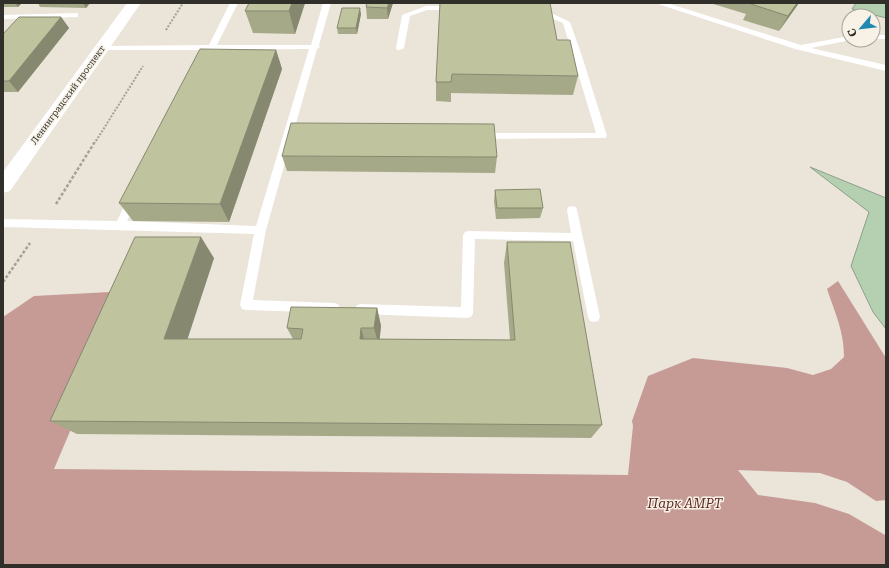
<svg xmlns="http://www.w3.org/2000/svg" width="889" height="568" font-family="'Roboto Serif',serif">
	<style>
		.forest { fill: #c69b96 }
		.water { fill: #b4d0b1; stroke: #8da088 }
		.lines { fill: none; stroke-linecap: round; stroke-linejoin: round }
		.path-far1 { stroke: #a5a198; stroke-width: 2; stroke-dasharray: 2 1.5; stroke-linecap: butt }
		.path { stroke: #a5a198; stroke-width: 2.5; stroke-dasharray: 3 2; stroke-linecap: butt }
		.lane { fill: #fff; fill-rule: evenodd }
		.secondary { fill: #fff; fill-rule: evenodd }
		.wall { fill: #a5a988 }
		.shaded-wall { fill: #86896f }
		.building { fill: #c0c49e; stroke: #86896f }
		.labels { text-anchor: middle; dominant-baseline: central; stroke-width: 3; stroke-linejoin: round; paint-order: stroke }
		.far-street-label { font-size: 9px; fill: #312f2a; stroke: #f7f1e6 }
		.near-park-label { font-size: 13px; font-style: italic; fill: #5f2824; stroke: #f7f1e6 }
	</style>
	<rect width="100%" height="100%" fill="#eae4d9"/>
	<path class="forest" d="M838,281L886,358V500L876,501L847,482L820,473L738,470L758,495L815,503L849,514L885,535L886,537V565H3V317L34,296L110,292L122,309L54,469L628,475L633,426L632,421L648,376L693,358L787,368L813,375L831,369L844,357C844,331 835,313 827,289Z"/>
	<g class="water">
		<path d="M856,3H886V18L852,9Z"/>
		<path d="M810,167L886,198V329L873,312L851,266L869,212Z"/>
	</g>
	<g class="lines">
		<g class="path-far1">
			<path d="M166,30L183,3"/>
			<path d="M96,141L143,66"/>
		</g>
		<g class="path">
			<path d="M56,204L96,140"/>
			<path d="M3,282L30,243"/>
		</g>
		<g class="lane">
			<path d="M230,3H238L217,45H311L323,3H331L319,45L320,47L317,49L266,230L253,300L334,303L338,304L340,308L338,312L334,313L246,310L242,309L240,305L254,234L3,227V219L117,221L130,194H138L139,197L127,221L256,226L309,49L214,50L207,64L203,67L199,64L206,50H102L98,48L102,46L209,45Z"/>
			<path d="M655,3H667L801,45L849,36V40H851L811,48L886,65V71L795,49Z"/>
			<path d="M426,6H455L459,8L455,10H427L410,16L404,48L400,50H397L396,48L402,15Z"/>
			<path d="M535,8H541L570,22L582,56L607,136L605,138L479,139L474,136L479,133H596L563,23L535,12Z"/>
			<path d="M75,13H78V17L3,19V15Z"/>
			<rect x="873" y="35" width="13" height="4"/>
			<path d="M572,206L576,207L577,210L600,317L598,321L594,322L590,321L588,317L573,241L475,239L473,313L471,317L467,318L361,314L357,313L355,309L357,305L361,304L461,307L463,235L465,232L469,231L571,233L567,210L568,207Z"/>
		</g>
		<path class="secondary" d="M127,3H141L10,191L3,193V172Z"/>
	</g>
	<g class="wall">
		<path d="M3,3H22L18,7H3Z"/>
		<path d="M38,3H90L86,8L40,7Z"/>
		<path d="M305,3L295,34L253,33L245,11Z"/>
		<path d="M393,3L388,19H367L366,7Z"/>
		<path d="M440,3L557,40L578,76L573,95L451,93V102L436,101V82Z"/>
		<path d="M710,3H799L779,31L743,20L746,14Z"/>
		<path d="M361,14L357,34H338L337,28Z"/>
		<path d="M61,17L69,28L18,92H3V34Z"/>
		<path d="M276,50L282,69L229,222L133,221L119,203Z"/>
		<path d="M282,156L497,157L495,173L287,171Z"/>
		<path d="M495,190L543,208L540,218L496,219L494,201Z"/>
		<path d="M507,242L602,425L591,438L77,434L50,421L214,258L187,339H293L287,328L377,308L381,326L379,339L510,340L504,263Z"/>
	</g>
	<g class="shaded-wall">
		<path d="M15,3H22L18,7Z"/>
		<path d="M83,3H90L86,8Z"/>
		<path d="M292,3H305L295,34L289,11Z"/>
		<path d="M389,3H393L388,19L387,8Z"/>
		<path d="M797,3H799L779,31L788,16Z"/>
		<path d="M360,8L361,14L357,34L356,28Z"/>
		<path d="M61,17L69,28L18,92L9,81Z"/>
		<path d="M276,50L282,69L229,222L220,204Z"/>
		<path d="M201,237L214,258L182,356L164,339Z"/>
		<path d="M377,308L381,326L379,346L374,328Z"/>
		<path d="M361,328L366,346L360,339Z"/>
	</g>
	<g class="building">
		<path d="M249,3H292L289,11H245Z"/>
		<path d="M367,3H389L387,8L366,7Z"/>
		<path d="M440,3H550L557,40H570L578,76L452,74L451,82H436Z"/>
		<path d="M752,3H797L788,16L751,4Z"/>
		<path d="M342,8H360L356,28H337Z"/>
		<path d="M19,17H61L9,81H3V34Z"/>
		<path d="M200,49L276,50L220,204L119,203Z"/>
		<path d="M291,123L494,124L497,157L282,156Z"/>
		<path d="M540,189L543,208H497L495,190Z"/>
		<path d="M135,237H201L164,339H301L303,329L287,328L291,307L377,308L374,328H361L360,339L515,340L507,242H570L602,425L50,421Z"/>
	</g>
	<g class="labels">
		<g class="far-street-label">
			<text transform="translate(68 95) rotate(-54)">Ленинградский проспект</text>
		</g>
		<g class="near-park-label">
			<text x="685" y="503">Парк АМРТ</text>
		</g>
	</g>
	<rect width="889" height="568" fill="none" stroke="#312f2a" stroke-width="8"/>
	<g transform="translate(861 28) rotate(242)"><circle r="19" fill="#f7f1e6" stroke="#a8a39b"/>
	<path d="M0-3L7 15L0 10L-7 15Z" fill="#1f89b0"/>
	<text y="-6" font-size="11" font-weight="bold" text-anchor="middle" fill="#312f2a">С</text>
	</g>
</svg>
